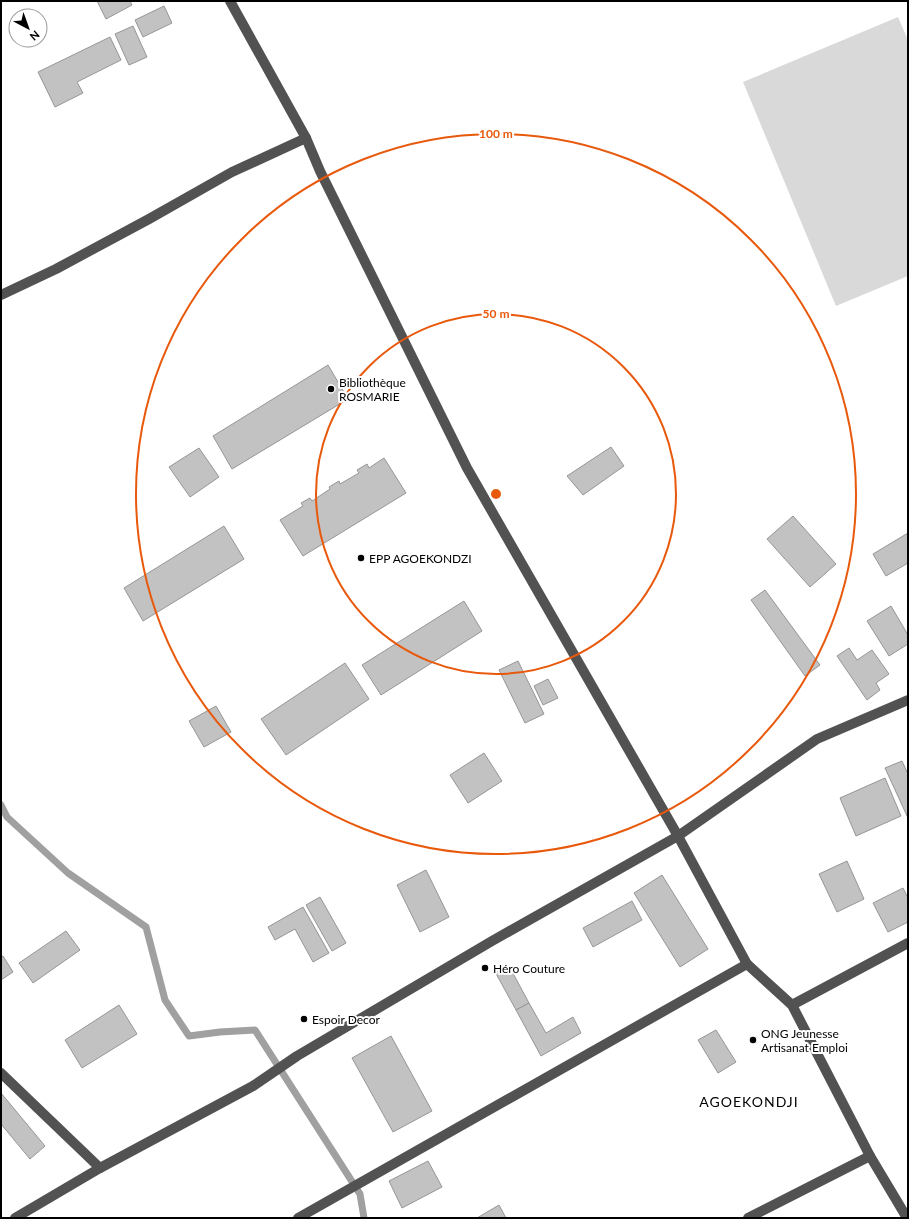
<svg xmlns="http://www.w3.org/2000/svg" width="909" height="1219" font-family="Lato,sans-serif">
	<style>
		.park { fill: #d9d9d9 }
		.lines { fill: none; stroke-linecap: round; stroke-linejoin: round }
		.stream { stroke: #a0a0a0; stroke-width: 7 }
		.building { fill: #c2c2c2; stroke: #969696 }
		.minor { stroke: #525252; stroke-width: 10 }
		.ring { fill: none; stroke: #e8590c; stroke-width: 2 }
		.poi-dot { fill: #000; stroke: #fff; stroke-width: 1.5 }
		.labels { text-anchor: middle; dominant-baseline: central; stroke-width: 4; stroke-linejoin: round; paint-order: stroke }
		.poi-label { font-size: 12px; fill: #000; stroke: #fff; text-anchor: start }
		.quarter-label { font-size: 14px; letter-spacing: 1px; fill: #000; stroke: #fff }
		.centre { fill: #e8590c; stroke: #fff; stroke-width: 2 }
		.ring-label { font-size: 12px; text-anchor: middle; font-weight: bold; fill: #e8590c; stroke: #fff; stroke-width: 4; stroke-linejoin: round; paint-order: stroke }
	</style>
	<rect width="100%" height="100%" fill="#fff"/>
	<path class="park" d="M898,17L908,40V276L836,306L743,82Z"/>
	<g class="lines">
		<path class="stream" d="M1,805L7,817L68,873L146,927L165,1000L189,1036L220,1032L255,1030L360,1194L364,1218"/>
	</g>
	<g class="building">
		<path d="M97,1H130L132,5L106,19Z"/>
		<path d="M164,6L172,23L143,37L135,20Z"/>
		<path d="M133,26L147,57L129,65L115,34Z"/>
		<path d="M110,37L121,60L77,82L83,93L55,107L38,72Z"/>
		<path d="M328,365L348,399L232,469L213,436Z"/>
		<path d="M611,447L624,466L583,495L567,476Z"/>
		<path d="M199,448L219,477L190,497L169,467Z"/>
		<path d="M384,458L406,493L303,556L280,520L303,506L301,503L310,498L312,501L330,489L329,487L339,481L340,484L359,473L357,470L367,464L369,468Z"/>
		<path d="M793,516L836,564L810,587L767,539Z"/>
		<path d="M224,526L244,559L143,621L124,588Z"/>
		<path d="M908,533V563L886,576L873,554Z"/>
		<path d="M765,590L820,665L805,676L751,600Z"/>
		<path d="M464,601L482,631L381,695L362,665Z"/>
		<path d="M891,606L908,635V644L889,656L867,621Z"/>
		<path d="M849,648L857,660L872,650L889,674L876,683L880,690L867,700L837,656Z"/>
		<path d="M518,661L544,714L525,723L499,670Z"/>
		<path d="M345,663L369,699L286,755L261,719Z"/>
		<path d="M548,679L558,698L543,705L534,686Z"/>
		<path d="M216,706L231,732L204,747L189,721Z"/>
		<path d="M484,753L502,781L468,803L450,775Z"/>
		<path d="M902,761L908,774V818L885,768Z"/>
		<path d="M885,778L901,816L856,836L840,798Z"/>
		<path d="M847,861L864,899L837,912L819,874Z"/>
		<path d="M426,870L449,917L420,932L397,885Z"/>
		<path d="M662,875L708,949L680,967L634,893Z"/>
		<path d="M903,888L908,898V922L888,932L873,903Z"/>
		<path d="M320,897L346,943L332,951L306,905Z"/>
		<path d="M632,901L642,920L593,947L583,928Z"/>
		<path d="M303,907L329,953L313,962L295,929L275,940L268,927Z"/>
		<path d="M66,931L80,950L33,983L19,963Z"/>
		<path d="M3,956L13,972L1,980V957Z"/>
		<path d="M508,964L529,1003L516,1010L494,970Z"/>
		<path d="M529,1003L546,1033L573,1017L581,1033L541,1056L516,1010Z"/>
		<path d="M119,1005L137,1034L82,1068L65,1040Z"/>
		<path d="M716,1030L736,1062L718,1073L698,1040Z"/>
		<path d="M391,1036L432,1111L393,1132L352,1058Z"/>
		<path d="M1,1093L45,1146L30,1159L1,1124Z"/>
		<path d="M428,1161L442,1187L402,1208L389,1181Z"/>
		<path d="M499,1205L506,1218H477Z"/>
	</g>
	<g class="lines">
		<g class="minor">
			<path d="M230,1L306,138L320,171L467,468L678,836L747,964L792,1005L870,1156L907,1218"/>
			<path d="M1,295L56,269L149,219L232,172L306,138"/>
			<path d="M792,1005L908,943"/>
			<path d="M1,1073L100,1168"/>
			<path d="M15,1218L100,1168L253,1086L297,1056L492,941L678,836L817,739L908,700"/>
			<path d="M298,1218L747,964"/>
			<path d="M748,1218L870,1156"/>
		</g>
	</g>
	<g class="ring">
		<circle cx="496" cy="494" r="180"/>
		<circle cx="496" cy="494" r="360"/>
	</g>
	<g class="poi-dot">
		<circle cx="331" cy="389" r="4"/>
		<circle cx="361" cy="558" r="4"/>
		<circle cx="485" cy="968" r="4"/>
		<circle cx="304" cy="1019" r="4"/>
		<circle cx="753" cy="1040" r="4"/>
	</g>
	<g class="labels">
		<g class="poi-label">
			<text x="339" y="382">Bibliothèque<tspan x="339" dy="14">ROSMARIE</tspan></text>
			<text x="369" y="558">EPP AGOEKONDZI</text>
			<text x="493" y="968">Héro Couture</text>
			<text x="312" y="1019">Espoir Decor</text>
			<text x="761" y="1033">ONG Jeunesse<tspan x="761" dy="14">Artisanat Emploi</tspan></text>
		</g>
		<g class="quarter-label">
			<text x="749" y="1101">AGOEKONDJI</text>
		</g>
	</g>
	<circle cx="496" cy="494" r="6" class="centre"/>
	<g class="ring-label">
		<text x="496" y="138">100 m</text>
		<text x="496" y="318">50 m</text>
	</g>
	<rect width="909" height="1219" fill="none" stroke="#000000" stroke-width="4"/>
	<g transform="translate(28 28) rotate(139)"><circle r="19" fill="#ffffff" stroke="#999999"/>
	<path d="M0-3L7 15L0 10L-7 15Z" fill="#000000"/>
	<text y="-6" font-size="11" font-weight="bold" text-anchor="middle" fill="#000000">N</text>
	</g>
</svg>
